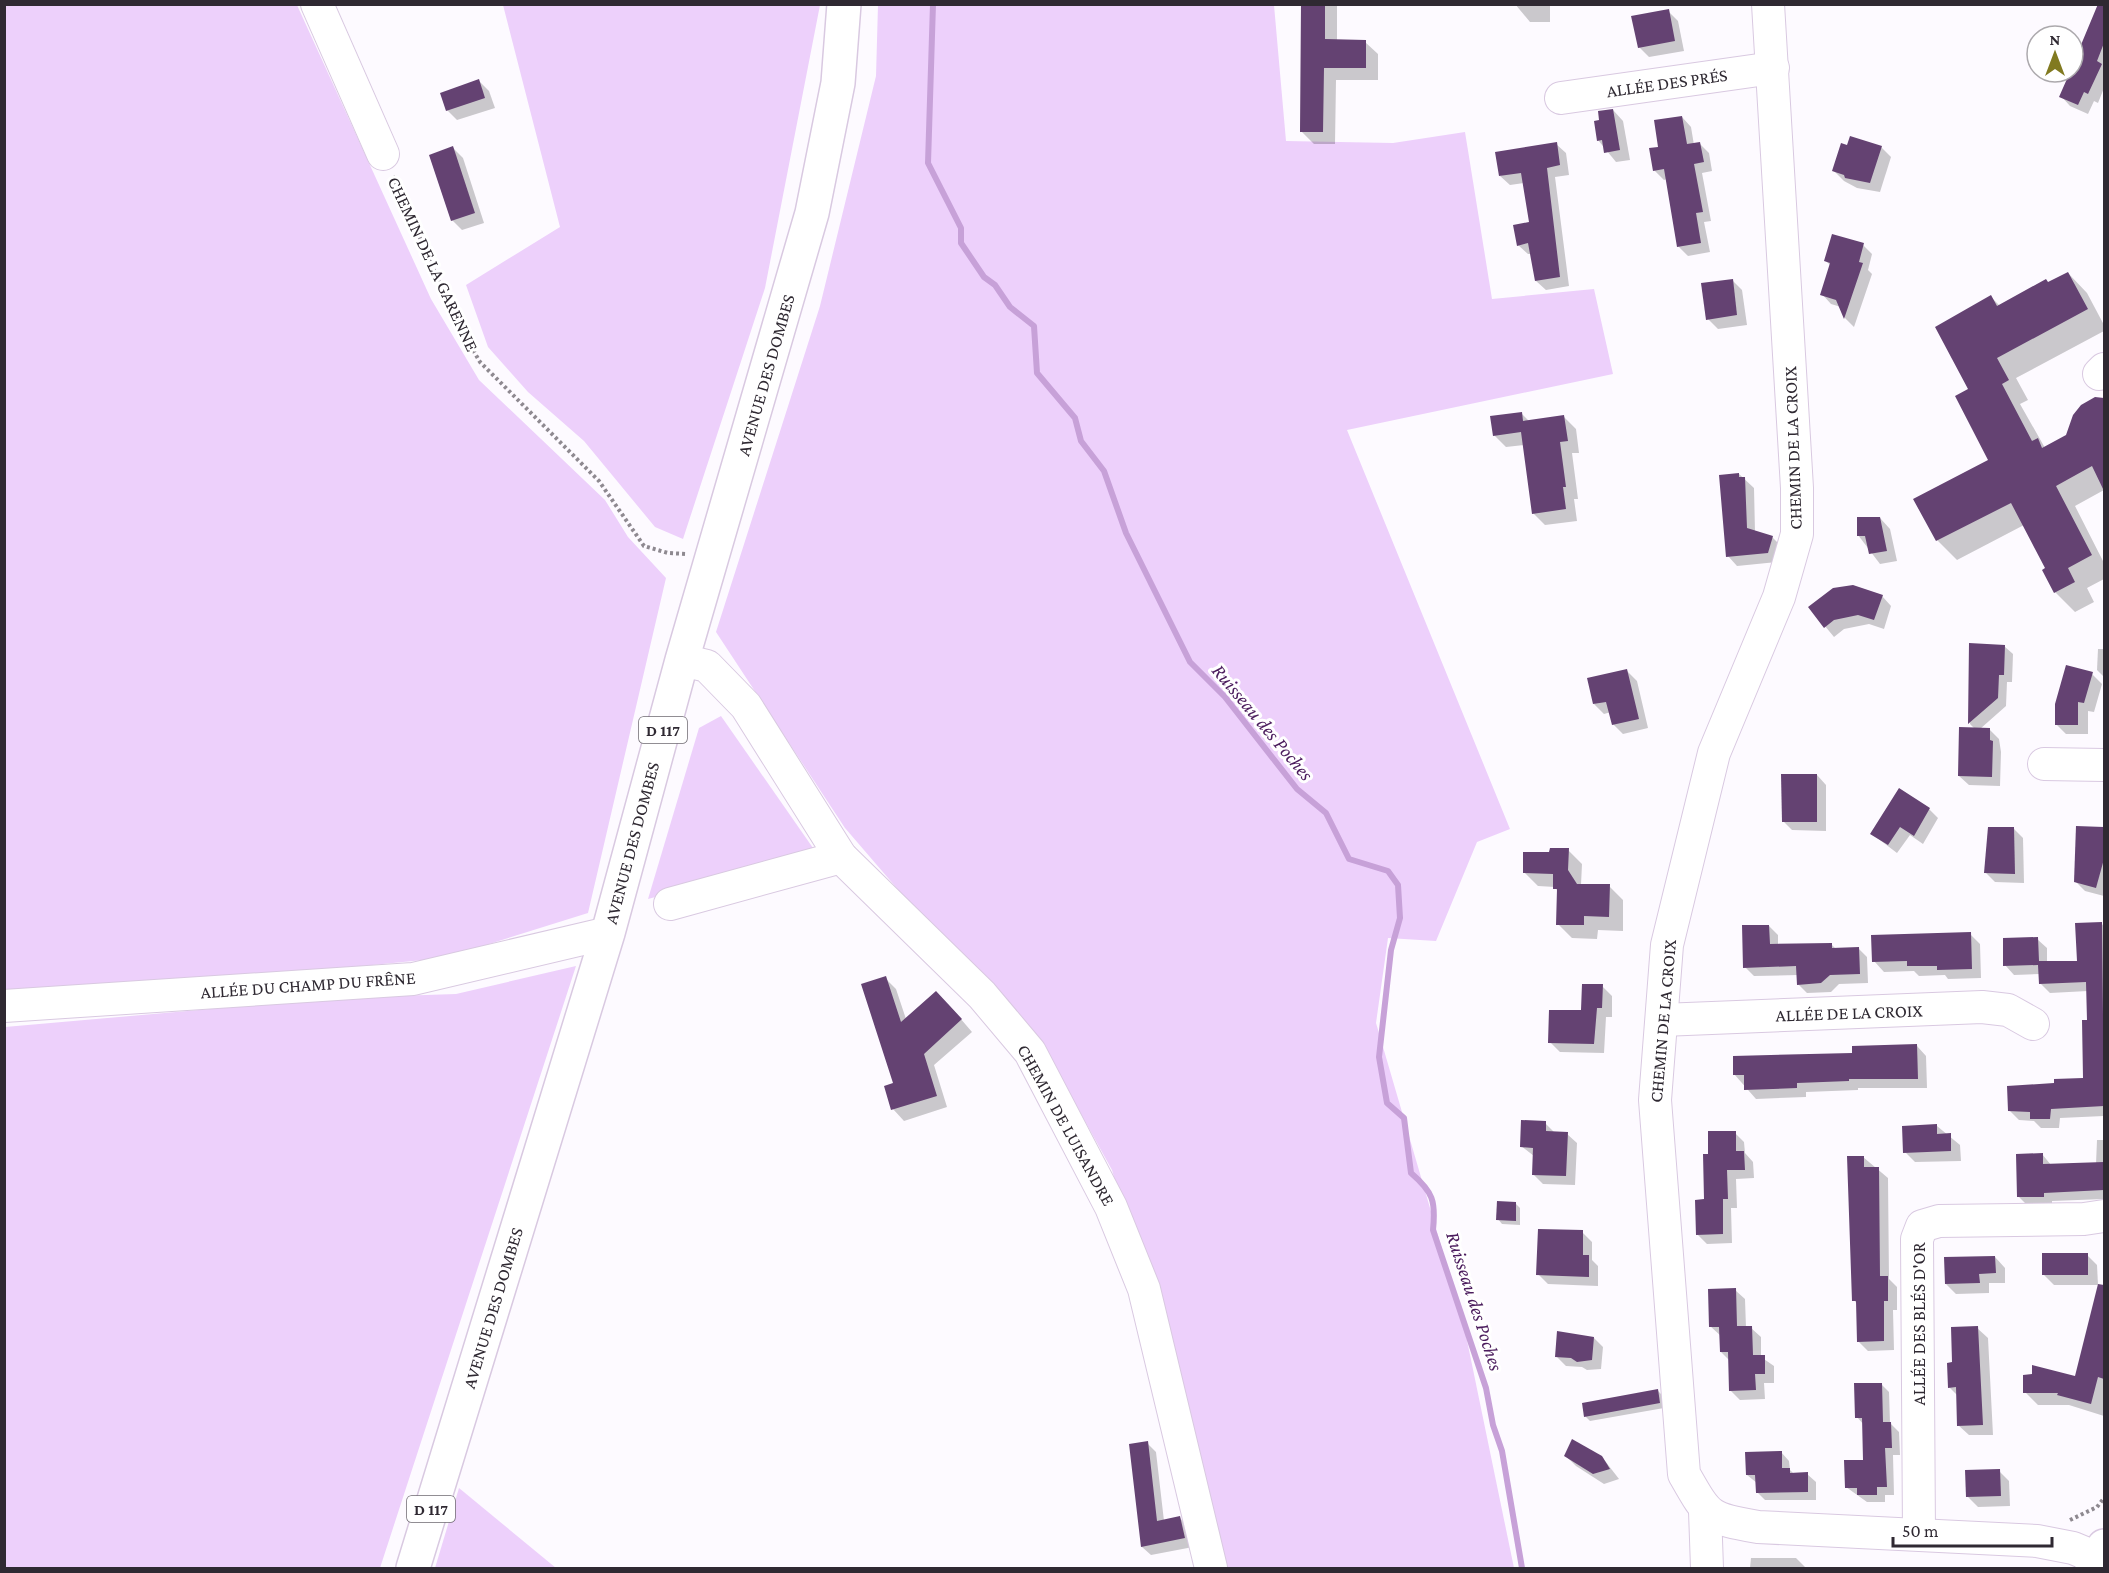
<svg xmlns="http://www.w3.org/2000/svg" width="2109" height="1573" font-family="'Crimson Pro',serif">
	<style>
		.green { fill: #edd0fb }
		.shadow { fill: #0003 }
		.lines { fill: none; stroke-linecap: round; stroke-linejoin: round }
		.stream { stroke: #c7a1d8; stroke-width: 6 }
		.building { fill: #644272 }
		.minor-casing { stroke: #d9c9e1; stroke-width: 34 }
		.major-casing { stroke: #d9c9e1; stroke-width: 36 }
		.path { stroke: #8e8990; stroke-width: 4; stroke-dasharray: 3 3; stroke-linecap: butt }
		.minor { stroke: #fff; stroke-width: 32 }
		.major { stroke: #fff; stroke-width: 33 }
		.labels { text-anchor: middle; dominant-baseline: central; stroke-width: 6; stroke-linejoin: round; paint-order: stroke }
		.shield { fill: #fff; stroke: #6d6970; stroke-width: 1.5 }
		.shield-label { font-size: 16px; font-weight: bold; fill: #2f2932 }
		.street-label { font-size: 18px; fill: #2f2932; stroke: #fff }
		.water-label { font-size: 20px; font-style: italic; fill: #4b1c5d; stroke: #fff }
	</style>
	<rect width="100%" height="100%" fill="#fdfaff"/>
	<g class="green">
		<path d="M5,5H297L431,299L479,380L605,500L628,537L666,578L588,913L444,958L186,983L5,994Z"/>
		<path d="M503,5H820L765,288L683,539L655,527L584,441L528,392L488,347L466,285L560,227Z"/>
		<path d="M878,5H1274L1286,141L1393,143L1465,132L1492,299L1594,289L1613,374L1347,430L1510,829L1477,842L1436,941L1388,938L1376,1023L1463,1321L1514,1568H1214L1145,1284L1112,1170L1045,1049L913,907L845,828L716,632L820,306L876,76Z"/>
		<path d="M721,716L813,848L773,865L648,899L699,728Z"/>
		<path d="M576,966L380,1568H5V1027L335,998L456,994Z"/>
		<path d="M459,1488L556,1568H435Z"/>
	</g>
	<g class="shadow">
		<path d="M1303,4H1337V41L1365,42L1378,54V80H1336L1335,144H1314L1301,131Z"/>
		<path d="M1515,4H1568V6H1550V22H1530Z"/>
		<path d="M1668,11L1678,21L1684,51L1649,57L1639,47Z"/>
		<path d="M2097,12L2104,15V88L2098,103L2094,101L2088,114L2070,106L2061,96L2068,79L2065,76L2067,72H2073V62L2075,63Z"/>
		<path d="M479,81L489,91L495,108L457,120L447,110Z"/>
		<path d="M1613,110L1623,121L1630,160L1616,162L1598,140L1601,121Z"/>
		<path d="M1682,117L1691,127L1694,145L1700,144L1709,153L1712,171L1702,173L1711,221L1704,222L1710,252L1688,256L1678,246L1667,179L1664,180L1654,170L1660,148Z"/>
		<path d="M1556,144L1566,153L1569,175L1555,177L1569,286L1546,290L1536,281L1532,254H1528L1518,245L1530,223L1524,183L1510,185L1500,176Z"/>
		<path d="M1881,147L1891,157L1880,192L1857,188L1844,181L1833,170Z"/>
		<path d="M453,148L463,158L484,223L462,230L452,220Z"/>
		<path d="M1863,245L1872,254L1868,270L1872,274L1854,327L1845,318L1841,307L1831,304L1822,294L1830,265L1826,261Z"/>
		<path d="M2068,273L2087,293L2104,325V331L2016,378L2028,400L2020,404L2045,448L2067,436L2096,399H2104V490L2075,506L2104,563V579L2087,588L2094,602L2075,612L2055,592L2047,568L2024,525L1957,560L1937,540L1990,461L1970,390L1991,297L2000,306Z"/>
		<path d="M1732,280L1742,290L1747,325L1718,329L1708,319Z"/>
		<path d="M1521,413L1529,421L1564,417L1576,429L1579,453H1572L1578,499H1574L1577,521L1545,525L1533,513L1524,445L1506,447L1494,435Z"/>
		<path d="M1739,474L1754,488L1755,532L1772,537L1782,547L1777,562L1737,566L1728,556Z"/>
		<path d="M1880,518L1890,529L1897,561L1880,564L1858,535Z"/>
		<path d="M1882,596L1891,606L1884,629L1869,624L1844,629L1834,637L1810,608Z"/>
		<path d="M1971,645L2004,646L2013,654L2012,682H2007L2006,706L1980,729H1989L1999,739L2001,752L2000,786L1969,785L1959,776L1975,729L1970,724Z"/>
		<path d="M2098,649H2104V677L2097,670Z"/>
		<path d="M1627,671L1637,681L1648,728L1623,734L1613,724L1611,712L1604,714L1594,704Z"/>
		<path d="M2092,674L2102,684L2094,712L2088,711V734H2066L2056,724Z"/>
		<path d="M1817,775L1826,785V831L1792,830L1783,821Z"/>
		<path d="M1929,809L1938,818L1923,844L1910,835L1897,853L1872,834Z"/>
		<path d="M2077,828H2104V896L2085,891L2075,881Z"/>
		<path d="M2014,829L2023,838L2024,883L1995,882L1986,873Z"/>
		<path d="M1568,850L1582,864L1581,885L1609,886L1623,900V931L1598,930L1597,939L1572,938L1558,924V892L1555,887L1538,886L1524,872Z"/>
		<path d="M2102,924L2104,927V1116L2060,1118L2059,1128H2041L2034,1121L2019,1120L2010,1111L2056,1085L2085,1080L2088,991L2050,993L2040,983V974L2014,975L2005,965L2037,939L2047,948V963H2078Z"/>
		<path d="M1769,926L1778,935V945L1831,944L1836,949L1858,948L1867,957L1868,983L1839,984L1831,992L1807,993L1798,984V975L1754,976L1745,967Z"/>
		<path d="M1970,934L1980,944L1981,978L1948,979L1945,975L1919,976L1914,971L1884,972L1874,961Z"/>
		<path d="M885,978L896,989L906,1019L948,1004L972,1032L934,1065L947,1107L904,1121L893,1109L895,1084Z"/>
		<path d="M1602,986L1612,996V1017H1606L1604,1053L1560,1052L1550,1042L1583,1012Z"/>
		<path d="M1917,1046L1926,1056L1927,1088H1858V1090L1806,1092V1097L1756,1099L1734,1074Z"/>
		<path d="M1545,1123L1555,1133L1567,1134L1577,1143L1575,1185L1543,1184L1533,1174L1534,1156L1521,1146Z"/>
		<path d="M1937,1126L1960,1145L1961,1161L1915,1162L1905,1152Z"/>
		<path d="M1735,1133L1744,1142L1745,1153L1753,1162L1754,1178L1736,1179L1737,1208H1731L1732,1243L1707,1244L1697,1234L1705,1201L1710,1155Z"/>
		<path d="M2097,1140H2104V1199L2052,1201V1205H2027L2019,1197L2042,1154L2051,1165L2096,1164Z"/>
		<path d="M1863,1157L1888,1178L1889,1279L1897,1287V1310H1893L1894,1350L1868,1351L1858,1341L1857,1304L1854,1300Z"/>
		<path d="M1516,1204L1520,1208V1225L1502,1224L1498,1219Z"/>
		<path d="M1582,1232L1592,1242V1260L1598,1266V1286L1548,1284L1538,1274Z"/>
		<path d="M2087,1255L2097,1265L2098,1285H2054L2043,1274Z"/>
		<path d="M1995,1257L2005,1268V1283H1989V1293L1956,1294L1946,1284Z"/>
		<path d="M1735,1290L1745,1299L1746,1328H1751L1761,1337V1357L1774,1366V1383H1764L1765,1399L1740,1400L1730,1390L1729,1360L1721,1352V1336L1710,1326Z"/>
		<path d="M2097,1297L2104,1299V1416L2069,1405H2038L2025,1392L2076,1378Z"/>
		<path d="M1977,1328L1988,1338L1993,1435H1969L1958,1425L1957,1395L1949,1387L1954,1364Z"/>
		<path d="M1558,1332L1594,1338L1603,1347L1601,1369L1587,1370L1582,1367L1566,1366L1557,1357Z"/>
		<path d="M1881,1384L1889,1392L1890,1423L1899,1432L1900,1455H1893L1894,1495H1885V1502H1867L1846,1487L1865,1462L1864,1425L1857,1417Z"/>
		<path d="M1657,1390L1662,1395L1664,1408L1590,1421L1586,1417L1583,1404Z"/>
		<path d="M1147,1443L1156,1452L1164,1521L1180,1518L1188,1527L1193,1547L1151,1555L1142,1547Z"/>
		<path d="M1781,1452L1789,1461L1790,1470L1794,1474H1807L1816,1482V1500H1765L1757,1492V1483L1747,1475Z"/>
		<path d="M1566,1456L1602,1457L1619,1479L1604,1484L1576,1466Z"/>
		<path d="M1999,1471L2009,1481L2010,1506L1978,1507L1968,1497Z"/>
		<path d="M1751,1558H1796L1806,1568H1750Z"/>
	</g>
	<g class="lines">
		<path class="stream" d="M933,4L928,163L961,228V243L984,277L995,285L1010,307L1034,326L1037,373L1075,418L1081,441L1104,471L1126,533L1190,662L1225,697L1297,789L1326,813L1349,859L1388,871L1398,885L1400,918L1391,950L1379,1057L1387,1103L1404,1118L1411,1173C1433,1192 1436,1201 1433,1230L1486,1388L1493,1425L1502,1451L1522,1568"/>
	</g>
	<g class="building">
		<path d="M1301,4H1325V39L1366,40V68H1324L1323,132H1300Z"/>
		<path d="M2098,4H2104V43L2097,61L2102,64L2088,94L2084,92L2078,105L2059,97L2070,72H2073V64Z"/>
		<path d="M1669,9L1675,41L1638,48L1631,16Z"/>
		<path d="M479,79L485,98L446,111L440,93Z"/>
		<path d="M1613,109L1620,150L1604,153L1602,140L1597,141L1594,121L1599,120L1598,111Z"/>
		<path d="M1682,116L1687,144L1700,142L1704,162L1694,164L1703,212L1696,213L1701,243L1677,247L1664,169L1653,171L1649,148L1658,147L1654,120Z"/>
		<path d="M1850,136L1882,146L1870,183L1845,178L1844,175L1832,171L1841,143L1847,145Z"/>
		<path d="M1557,142L1560,165L1547,168L1560,277L1535,281L1528,243L1517,246L1513,225L1529,222L1521,173L1499,176L1495,152Z"/>
		<path d="M453,146L475,213L451,221L429,155Z"/>
		<path d="M1832,234L1864,243L1859,262L1863,263L1844,319L1836,300L1820,295L1830,263L1824,261Z"/>
		<path d="M2068,272L2088,309L1997,358L2009,380L2002,384L2032,441L2038,438L2042,448L2066,435L2073,415L2081,405L2095,397L2104,398V491L2092,466L2056,486L2092,555L2068,568L2075,582L2054,593L2042,570L2045,568L2011,503L1936,541L1913,499L1988,460L1955,396L1968,389L1935,327L1991,295L1997,306L2046,279L2048,282Z"/>
		<path d="M1733,279L1737,315L1706,320L1701,283Z"/>
		<path d="M1522,412L1523,421L1564,415L1568,441L1560,442L1566,487H1563L1566,509L1532,514L1521,432L1493,436L1490,416Z"/>
		<path d="M1739,473V477H1745L1747,528L1773,536L1768,553L1726,557L1719,475Z"/>
		<path d="M1857,517H1880L1887,551L1869,554L1865,536H1857Z"/>
		<path d="M1853,585L1883,595L1874,620L1858,615L1834,620L1824,628L1808,607L1833,588Z"/>
		<path d="M1969,643L2005,645L2004,675H1999L1998,698L1968,724Z"/>
		<path d="M2066,665L2093,672L2084,703L2078,702V725H2055V704Z"/>
		<path d="M1627,669L1639,719L1612,725L1606,702L1593,704L1587,678Z"/>
		<path d="M1959,727L1990,728V740L1993,741L1992,777L1958,776Z"/>
		<path d="M1781,774H1817V822H1782Z"/>
		<path d="M1899,788L1930,808L1914,836L1900,827L1888,845L1870,834Z"/>
		<path d="M2076,826L2104,827V859L2096,888L2074,882Z"/>
		<path d="M1988,827H2014L2015,874L1984,873Z"/>
		<path d="M1550,848H1569L1568,870L1577,884H1610L1609,917L1584,916V925H1556L1557,889H1553V874L1523,873V852H1549Z"/>
		<path d="M2102,922L2104,1106L2051,1109L2050,1119H2030V1112L2008,1111L2007,1086L2054,1083V1079L2083,1078L2082,1020H2087L2086,982L2039,984L2038,965L2003,966V938L2038,937L2039,961H2077L2075,923Z"/>
		<path d="M1742,925H1769L1770,944L1832,943V948L1859,947L1860,974L1830,975L1821,983L1797,985L1796,966L1743,968Z"/>
		<path d="M1971,932L1972,969L1937,970V966H1907V961L1872,962L1871,935Z"/>
		<path d="M886,976L901,1022L936,991L962,1019L924,1054L937,1096L891,1110L884,1086L893,1083L861,984Z"/>
		<path d="M1582,984H1603L1602,1008H1597L1594,1044L1548,1043L1549,1010H1581Z"/>
		<path d="M1917,1044L1918,1079H1849V1081L1797,1083V1088L1744,1090V1075H1733V1056L1852,1053V1046Z"/>
		<path d="M1521,1120L1546,1121V1131L1568,1132L1566,1176L1532,1175L1533,1148L1520,1147Z"/>
		<path d="M1937,1124V1134L1951,1133V1151L1903,1153L1902,1126Z"/>
		<path d="M1708,1131H1736V1151H1744L1745,1170H1727L1728,1199H1723V1234L1696,1235L1695,1200L1704,1199L1703,1154H1708Z"/>
		<path d="M2043,1153V1164L2104,1162V1190L2044,1193V1197H2017L2016,1154Z"/>
		<path d="M1847,1156H1864V1167H1879L1880,1276H1888V1301H1884V1341L1857,1342L1856,1301H1852Z"/>
		<path d="M1497,1201L1516,1202V1221L1496,1220Z"/>
		<path d="M1538,1229L1583,1230V1255H1589V1277L1536,1275Z"/>
		<rect x="2042" y="1253" width="46" height="22"/>
		<path d="M1995,1256L1996,1273L1979,1274L1980,1283L1945,1284L1944,1257Z"/>
		<path d="M2098,1284L2104,1285V1379L2098,1377L2091,1404L2057,1395L2058,1393H2023V1375L2032,1374V1365L2075,1376Z"/>
		<path d="M1736,1288L1737,1326H1752L1753,1355H1765V1374H1755L1756,1390L1729,1391L1728,1352H1720L1719,1327H1709L1708,1289Z"/>
		<path d="M1978,1326L1983,1425L1957,1426L1956,1387L1948,1388L1947,1363L1952,1362L1951,1327Z"/>
		<path d="M1557,1331L1594,1337L1592,1360L1577,1362L1571,1358L1555,1357Z"/>
		<path d="M1854,1383H1882L1883,1422H1891L1892,1448H1885L1887,1487H1877V1495H1857V1488H1845L1844,1460H1863L1862,1418H1855Z"/>
		<path d="M1658,1389L1660,1403L1584,1417L1582,1403Z"/>
		<path d="M1572,1439L1602,1456L1610,1469L1593,1474L1564,1456Z"/>
		<path d="M1148,1441L1157,1521L1180,1516L1185,1538L1141,1547L1129,1444Z"/>
		<path d="M1782,1451V1468H1790V1473L1808,1472V1492L1756,1493L1755,1475H1746L1745,1452Z"/>
		<path d="M2000,1469L2001,1496L1966,1497L1965,1470Z"/>
	</g>
	<g class="lines">
		<g class="minor-casing">
			<g id="minor">
				<path d="M317,4L383,154"/>
				<path d="M1768,4L1797,488V534L1779,597L1714,753L1667,945L1655,1100L1684,1474C1709,1518 1708,1518 1758,1527L2037,1541L2073,1548L2097,1558"/>
				<path d="M1561,98L1773,68"/>
				<path d="M2099,374L2104,369"/>
				<path d="M682,660L707,666L746,706L841,857L982,995L1030,1052L1111,1207L1144,1289L1211,1568"/>
				<path d="M2044,764L2104,765"/>
				<path d="M670,904L841,857"/>
				<path d="M4,1006L413,979L608,933"/>
				<path d="M1662,1020L1982,1007L2008,1010L2033,1024"/>
				<path d="M1705,1511L1707,1568"/>
				<path d="M1919,1534L1917,1239L1922,1226L1939,1221L2084,1219L2104,1216"/>
			</g>
		</g>
		<g class="major-casing">
			<g id="major">
				<path d="M413,1568L608,933L682,660L812,213L838,83L844,4"/>
				<path d="M2092,1568L2104,1546"/>
			</g>
		</g>
		<g class="path">
			<path d="M393,176L456,321L480,362L599,481L644,546L668,553L686,554"/>
			<path d="M2070,1520L2097,1507L2104,1498"/>
		</g>
		<use href="#minor" class="minor"/>
		<use href="#major" class="major"/>
	</g>
	<g class="labels">
		<g class="shield">
			<rect x="639" y="717" width="48" height="26" rx="4.5"/>
			<rect x="407" y="1496" width="48" height="26" rx="4.5"/>
		</g>
		<g class="shield-label">
			<text x="663" y="730">D 117</text>
			<text x="431" y="1509">D 117</text>
		</g>
		<g class="street-label">
			<text transform="translate(1667 83) rotate(-8)">ALLÉE DES PRÉS</text>
			<text transform="translate(433 264) rotate(65)">CHEMIN DE LA GARENNE</text>
			<text transform="translate(766 375) rotate(-74)">AVENUE DES DOMBES</text>
			<text transform="translate(1793 448) rotate(-92)">CHEMIN DE LA CROIX</text>
			<text transform="translate(632 843) rotate(-75)">AVENUE DES DOMBES</text>
			<text transform="translate(308 985) rotate(-4)">ALLÉE DU CHAMP DU FRÊNE</text>
			<text transform="translate(1849 1013) rotate(-2)">ALLÉE DE LA CROIX</text>
			<text transform="translate(1663 1021) rotate(-85)">CHEMIN DE LA CROIX</text>
			<text transform="translate(1066 1125) rotate(61)">CHEMIN DE LUISANDRE</text>
			<text transform="translate(493 1308) rotate(-73)">AVENUE DES DOMBES</text>
			<text transform="translate(1919 1324) rotate(-90)">ALLÉE DES BLÉS D'OR</text>
		</g>
		<g class="water-label">
			<text transform="translate(1263 722) rotate(50)">Ruisseau des Poches</text>
			<text transform="translate(1475 1301) rotate(72)">Ruisseau des Poches</text>
		</g>
	</g>
	<rect width="2109" height="1573" fill="none" stroke="#2f2932" stroke-width="12"/>
	<g transform="translate(2055 54)"><circle r="28" fill="#ffffff" stroke="#aca9ad" stroke-width="1.5"/>
	<path d="M0-4.5L10 22L0 15L-10 22Z" fill="#817a20"/>
	<text y="-9" font-size="16" font-weight="bold" text-anchor="middle" fill="#2f2932">N</text>
	</g>
	<path d="M1893 1537v9h159v-9" fill="none" stroke="#2f2932" stroke-width="3"/>
	<text x="1902" y="1537" font-size="18" fill="#2f2932" stroke="#ffffff" stroke-width="4.5" paint-order="stroke">50 m</text>
</svg>
